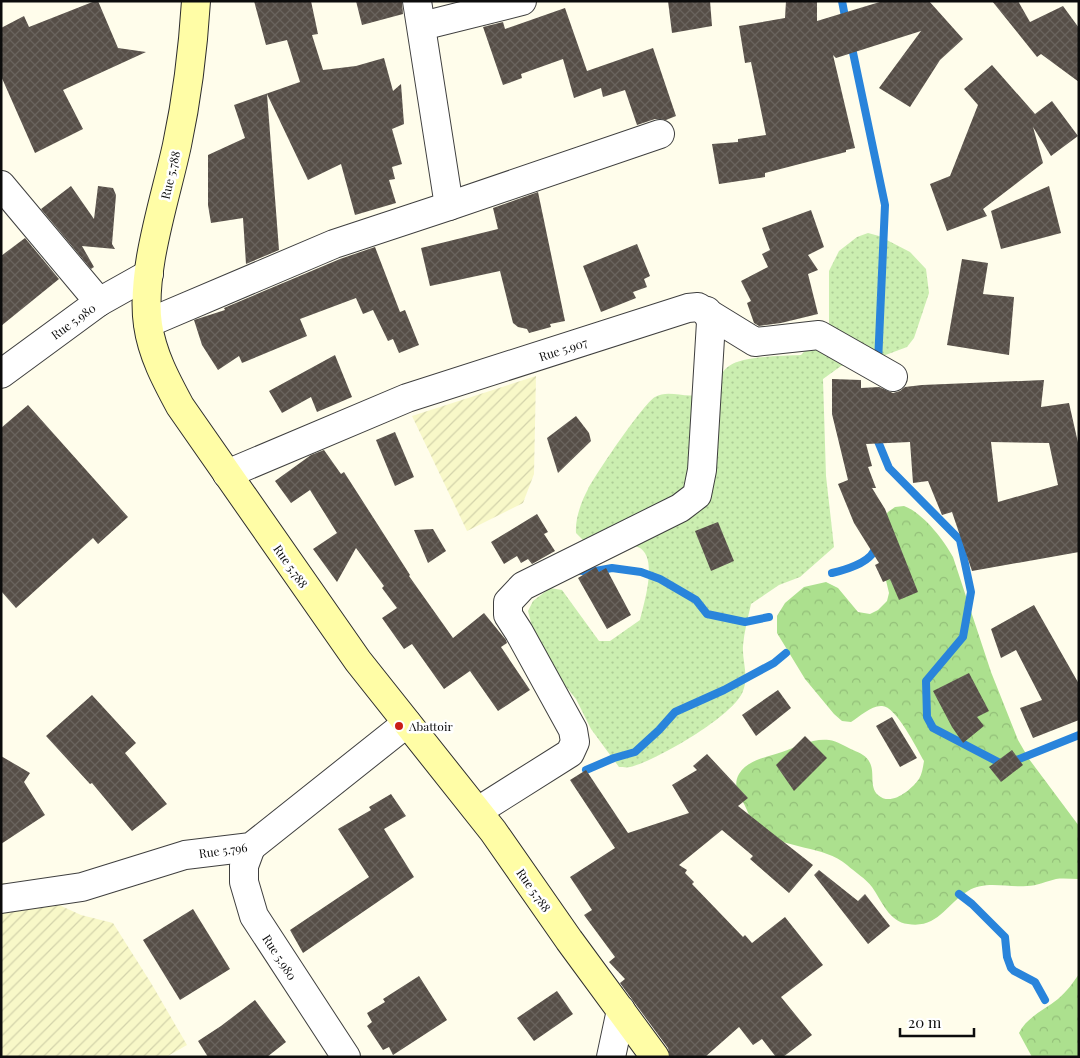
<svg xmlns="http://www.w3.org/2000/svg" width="1080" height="1058" font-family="'Playfair Display',serif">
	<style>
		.farmland { fill: url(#farmland-furrows) }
		.grass { fill: url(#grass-dots) }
		.forest { fill: url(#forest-crowns) }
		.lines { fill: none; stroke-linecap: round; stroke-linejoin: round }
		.stream { stroke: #2984db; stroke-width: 8 }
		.building { fill: url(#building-cross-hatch); fill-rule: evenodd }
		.street-casing { stroke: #3f3f3f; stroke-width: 30 }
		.secondary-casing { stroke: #2e2e2e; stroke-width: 30 }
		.street { stroke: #fff; stroke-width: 28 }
		.secondary { stroke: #fffda6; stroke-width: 28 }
		.poi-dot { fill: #ca1e16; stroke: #fff; stroke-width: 2 }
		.labels { text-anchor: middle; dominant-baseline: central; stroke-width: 5; stroke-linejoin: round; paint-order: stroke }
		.street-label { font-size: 12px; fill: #0c0c0c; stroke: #fff }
		.poi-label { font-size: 12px; fill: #0c0c0c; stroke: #fff; text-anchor: start }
	</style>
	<defs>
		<pattern id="farmland-furrows" width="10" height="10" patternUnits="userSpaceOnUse" patternTransform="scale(1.25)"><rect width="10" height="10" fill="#f8f8c8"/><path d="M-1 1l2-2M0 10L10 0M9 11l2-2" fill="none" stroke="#d3d3ab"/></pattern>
		<pattern id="grass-dots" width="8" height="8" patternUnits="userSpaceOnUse" patternTransform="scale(1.25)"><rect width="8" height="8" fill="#cbeeb0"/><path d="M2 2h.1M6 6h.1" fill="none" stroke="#adcb96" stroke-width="1.8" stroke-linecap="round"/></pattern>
		<pattern id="forest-crowns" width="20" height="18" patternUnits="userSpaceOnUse" patternTransform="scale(1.25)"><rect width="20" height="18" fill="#ace08e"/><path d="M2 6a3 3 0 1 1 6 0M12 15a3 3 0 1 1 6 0" fill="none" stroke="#93bf79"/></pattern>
		<pattern id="building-cross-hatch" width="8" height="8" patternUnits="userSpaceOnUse" patternTransform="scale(1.25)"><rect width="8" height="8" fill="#564e47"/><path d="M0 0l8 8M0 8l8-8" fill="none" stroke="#69635d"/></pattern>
	</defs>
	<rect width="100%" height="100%" fill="#fffdeb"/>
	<g class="farmland">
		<path d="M536,376L534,474L523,503L467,531L412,416Z"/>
		<path d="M1,883H11L81,915L113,923L151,983L187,1045L166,1057H1Z"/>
	</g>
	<path class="grass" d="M868,233L879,236L910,252L926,269L929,293L914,338L907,347L864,363L841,366L823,379L826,476L834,547L800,577L779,585L751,604C748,618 744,632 743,646C742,661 749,676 743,691C735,715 656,761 630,767C627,768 622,767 619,767L591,729L576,699L539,653L528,611L533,601L550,588L562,590L599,641H610L640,620C644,603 659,556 638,547C631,544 600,548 591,548L576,533C575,519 581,502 588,489C596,474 643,404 655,397C669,389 685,399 700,394C714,390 718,374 729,366C743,356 783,356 801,355L829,327V271L839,251L857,237Z"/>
	<g class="forest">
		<path d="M904,506C923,513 943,539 953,557L991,672L1018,740L1029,759L1079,826V879C1071,879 1063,878 1056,879C1047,881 1037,886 1027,886C1007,888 986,880 968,891C947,903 938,929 908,924C889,922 882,901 872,887C866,879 855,872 847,865C821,843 778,851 755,825C750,819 747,809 743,802C738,792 733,785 739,774C747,760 768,757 782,752C796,747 813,738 829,740C837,741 846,747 853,750C860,753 867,756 870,763C875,773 869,787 878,795C891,807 911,790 919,779C922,774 923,767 924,761C917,749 896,706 882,706C872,705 859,717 851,722L842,721L834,714L805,679L777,633V616L785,603L804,587L826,582L838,588L858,612L870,614L878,610L887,601L889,593L879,551L883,519L888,512L895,507Z"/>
		<path d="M1079,974V1057H1032L1019,1033C1027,1017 1044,1010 1058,999C1067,991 1073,983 1079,974Z"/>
	</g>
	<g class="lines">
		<g class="stream">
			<path d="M842,1L846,22"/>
			<path d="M851,43L885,205L878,363"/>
			<path d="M875,434L889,468L960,540L971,592L963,637L926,681L927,717L933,728L1004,765L1079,735"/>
			<path d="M576,570L590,572L612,568L641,572L660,579L696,600L707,614L745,622L769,617"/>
			<path d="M832,573C845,570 868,563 874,551"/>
			<path d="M586,770L614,758L635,752L659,730L675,712L724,690L774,663L786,653"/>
			<path d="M959,894L972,904L1005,937L1007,957L1011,968L1014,971L1035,982L1045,1000"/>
		</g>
	</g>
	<g class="building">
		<path d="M95,1H98L118,48L146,52L63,90L83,129L35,153L1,76V28L24,16L29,27Z"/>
		<path d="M254,1H311L318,34L312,35L323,70L356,66L384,58L393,91L401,84L404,124L392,129L402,164L392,167L395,179L389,180L396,203L355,215L341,164L308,180L267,94L279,250L246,264L243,218L211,223L208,205V155L245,138L234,105L300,82L287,40L266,45Z"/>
		<path d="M356,1H402L403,14L362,25Z"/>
		<path d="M668,1H710L712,26L672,33Z"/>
		<path d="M786,1H817V21L883,1H929L963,39L940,60L910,107L879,88L921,31L836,58L833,55L855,148L846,150V152L765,173V177L719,184L712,144L738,142V139L766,135L751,62L745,63L739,26L785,18Z"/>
		<path d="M992,1H1018L1030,22L1063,6L1079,28V82L1041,54L1037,57Z"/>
		<path d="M565,8L587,71L653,48L676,116L666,120L655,119L637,125L625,90L603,97L601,88L574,98L563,59L521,74L522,78L503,85L483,27L503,22L505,29Z"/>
		<path d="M992,65L1035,114L1052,101L1078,136L1051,156L1033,127L1043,163L983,209L987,216L947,231L930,184L950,176L978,105L964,89Z"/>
		<path d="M71,186L94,219L98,186L113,188L116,195L112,244L115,249L82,246L94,267L91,269L41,209Z"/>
		<path d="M1049,186L1061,233L1001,249L991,211Z"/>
		<path d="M538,192L565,321L550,324L551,327L529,333L527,329L518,327L513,323L500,271L430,286L421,248L498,229L493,208Z"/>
		<path d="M811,210L824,247L808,255L818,270L808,274L818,314L781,323L759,326L754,323L747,303L751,301L741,281L768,267L762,254L770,250L762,228Z"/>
		<path d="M25,238L59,279L1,326V256Z"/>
		<path d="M637,244L650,276L644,279L647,287L633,292L636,298L601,312L583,266Z"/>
		<path d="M375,247L400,312L405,310L419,345L399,353L393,339L388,341L373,310L363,314L356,298L300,319L307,336L242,363L239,356L218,370L202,345L194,320L225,310L224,308L340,259Z"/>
		<path d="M962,259L988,263L983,294L1014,297L1009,355L947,345Z"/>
		<path d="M335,355L352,397L317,412L311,397L282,413L269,391Z"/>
		<path d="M832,379L861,380V388L879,387L893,393L900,391L905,387L922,385L1044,380L1041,407L1069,403L1079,447V552L972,571L952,512L942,515L928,481L913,483L910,442L866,444L872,466L868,467L876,488H872L885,509L918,592L899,600L890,579L883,582L875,565L879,563L854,523L838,484L848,480L832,414ZM991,442L1049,443L1058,485L998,502Z"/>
		<path d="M28,405L128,517L98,544L93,538L16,608L1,591V428Z"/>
		<path d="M576,416L589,433L591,441L558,473L547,438Z"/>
		<path d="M395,432L414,477L395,486L376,440Z"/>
		<path d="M324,450L341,474L344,472L410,575L409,576L453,638L484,613L506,640L507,643L501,647L530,690L498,711L470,671L444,689L412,644L404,649L382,618L397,608L382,588L384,586L356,548L337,582L313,549L337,533L310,490L291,503L275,481L311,455Z"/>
		<path d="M537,514L548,532L544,534L555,551L532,564L528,559L521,563L517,556L504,564L491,542Z"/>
		<path d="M718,522L734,561L711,571L695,531Z"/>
		<path d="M433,529L446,551L428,563L414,530Z"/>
		<path d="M596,567L599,572L606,568L631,615L607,629L578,578Z"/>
		<path d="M1034,605L1079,684V720L1033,738L1020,708L1042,700L1016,650L1001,658L991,629Z"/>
		<path d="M969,673L989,711L977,717L984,726L963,743L952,727L933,691Z"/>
		<path d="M778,690L791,708L756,736L742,715Z"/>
		<path d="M92,695L136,743L125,753L167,804L132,831L92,783L90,784L46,736Z"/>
		<path d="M892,717L917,758L900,767L876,726Z"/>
		<path d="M805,736L827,758L794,791L776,765Z"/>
		<path d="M1012,750L1023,765L1001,782L989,767Z"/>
		<path d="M707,754L748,798L738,806L813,865L789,893L750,859L753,856L722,830L679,865L687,870L685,873L694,882L692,884L743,937L745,935L752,943L785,917L823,965L781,997L812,1035L783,1057H776L762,1039L753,1045L739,1027L705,1057H670L668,1048L620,983L625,979L609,962L615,957L584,915L592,910L570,877L615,848L570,780L586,770L628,833L689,813L672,785L697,770L693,766Z"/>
		<path d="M1,756L30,773L24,782L45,815L1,844Z"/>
		<path d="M391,794L406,816L384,829L414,877L303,953L290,930L369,877L338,829L371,810L369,807Z"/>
		<path d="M819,870L858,901L865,894L890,926L868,944L814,875Z"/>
		<path d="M193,909L230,969L180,1000L143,940Z"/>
		<path d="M419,976L447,1020L393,1055L389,1047L383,1050L367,1026L372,1022L367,1013L385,1002L383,999Z"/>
		<path d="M557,991L573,1014L534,1041L517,1018Z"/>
		<path d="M255,1000L286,1042L267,1057H208L198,1041L221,1026Z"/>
	</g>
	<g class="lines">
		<g class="street-casing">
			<g id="street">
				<path d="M422,26L522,1"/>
				<path d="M1,185L99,302"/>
				<path d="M449,206L660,134"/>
				<path d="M148,323L334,244L449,206L417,1"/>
				<path d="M1,374L99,302L149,274"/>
				<path d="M227,474L407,398L688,308L698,307L755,342L819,335L893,377"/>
				<path d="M478,811L570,753L575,742L573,730L519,632L508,615V602L523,586L680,508L697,495L702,470L711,322L707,311"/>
				<path d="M251,847L244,866V882L254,916L346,1057"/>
				<path d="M1,899L82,887L185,855L251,847L407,723"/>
				<path d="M611,1057L621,1010"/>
			</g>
		</g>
		<g class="secondary-casing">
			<path id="secondary" d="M196,1C193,49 187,98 177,145C166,197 140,272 148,325C152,354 166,380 180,406L358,661L493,831L569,940L655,1057"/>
		</g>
		<use href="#street" class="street"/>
		<use href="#secondary" class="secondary"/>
	</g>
	<circle class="poi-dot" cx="399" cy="726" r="5"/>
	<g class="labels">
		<g class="street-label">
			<text transform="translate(170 175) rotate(-77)">Rue 5.788</text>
			<text transform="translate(73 321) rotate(-36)">Rue 5.980</text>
			<text transform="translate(563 349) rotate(-18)">Rue 5.907</text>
			<text transform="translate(291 566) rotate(55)">Rue 5.788</text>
			<text transform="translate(223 850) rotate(-8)">Rue 5.796</text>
			<text transform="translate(534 890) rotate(55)">Rue 5.788</text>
			<text transform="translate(280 957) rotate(57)">Rue 5.980</text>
		</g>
		<g class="poi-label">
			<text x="409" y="726">Abattoir</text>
		</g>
	</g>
	<rect width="1080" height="1058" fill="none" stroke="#0c0c0c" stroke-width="5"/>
	<path d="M900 1028v8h74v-8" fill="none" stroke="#0c0c0c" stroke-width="2.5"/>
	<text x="908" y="1028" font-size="15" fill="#0c0c0c" stroke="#ffffff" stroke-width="4" paint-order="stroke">20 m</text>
</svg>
